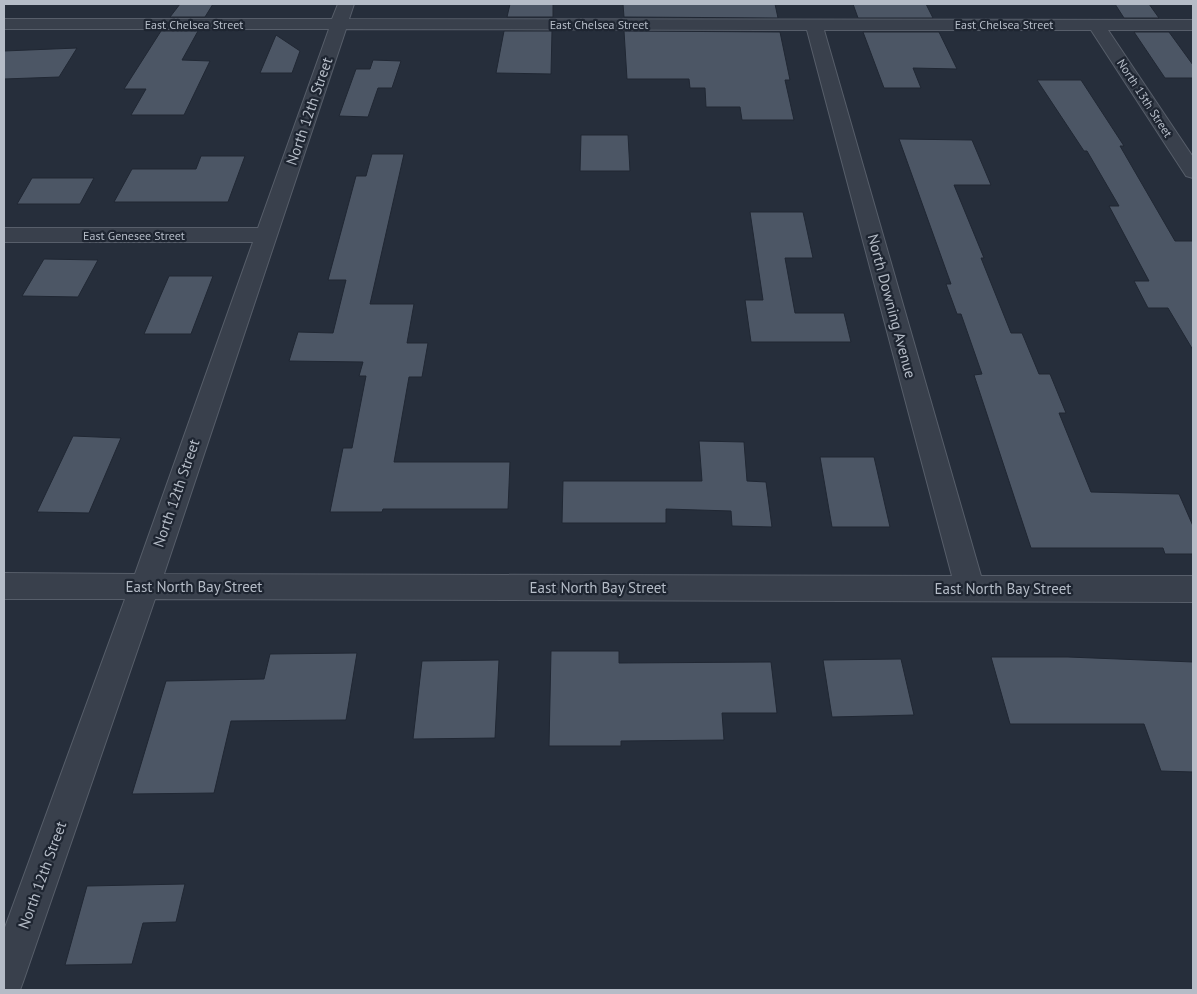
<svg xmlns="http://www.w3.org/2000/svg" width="1197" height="994" font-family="'PT Sans',sans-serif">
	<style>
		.building { fill: #4c5665; stroke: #202733 }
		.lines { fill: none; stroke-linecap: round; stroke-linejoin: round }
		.street-casing { stroke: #575e6a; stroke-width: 2 }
		.street { fill: #39404c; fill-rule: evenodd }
		.labels { text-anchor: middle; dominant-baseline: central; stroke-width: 4.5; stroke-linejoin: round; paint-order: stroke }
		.far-street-label { font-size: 12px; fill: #b5bcc7; stroke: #1e2531 }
		.street-label { font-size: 15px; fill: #b5bcc7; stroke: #1e2531 }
	</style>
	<rect width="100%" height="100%" fill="#262e3b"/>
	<g class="building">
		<path d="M180,4H213L205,17H170Z"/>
		<path d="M510,4H553V17H507Z"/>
		<path d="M623,4H775L778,18L624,17Z"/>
		<path d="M853,4H926L933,18H858Z"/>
		<path d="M1115,4H1149L1159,18H1124Z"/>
		<path d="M161,31H198L182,60L210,61L184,115H131L146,89H124Z"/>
		<path d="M504,31H552L551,74L496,73Z"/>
		<path d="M624,31L780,32L790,80H785L794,120H742L740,107H706L705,88H690L689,79H627Z"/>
		<path d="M863,32H939L957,69L913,68L921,88H884Z"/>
		<path d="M1134,32H1169L1193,65V78H1165Z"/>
		<path d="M276,35L300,51L292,73H260Z"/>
		<path d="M77,48L59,77L4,79V51Z"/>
		<path d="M373,60L401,61L392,88H378L368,117L339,116L356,69H370Z"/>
		<path d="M1037,80H1081L1124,146H1120L1175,241H1193V350L1168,308H1148L1134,281H1149L1109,206H1119L1087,151H1084Z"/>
		<path d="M581,135H628L630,171H580Z"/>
		<path d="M899,139L972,140L991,185H954L984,258H981L1011,333H1022L1039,374H1050L1066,413H1059L1091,492L1179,494L1193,526V554H1165L1163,548H1031L974,375L982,374L961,314H957L946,284H951Z"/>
		<path d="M372,154H404L370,304H414L407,343H428L422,377H409L394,462H510L508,509H383L382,512H330L343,448H352L366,376H359L363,362L289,361L298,332L333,333L346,280H328L356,176H366Z"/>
		<path d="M201,156H245L228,202H114L132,169H196Z"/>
		<path d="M32,178H94L80,204H17Z"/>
		<path d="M750,212H803L813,258H785L795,313H844L851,342H751L745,300H763Z"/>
		<path d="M44,259L98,260L78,297L22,296Z"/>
		<path d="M169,276H213L191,334H144Z"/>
		<path d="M73,436L121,438L89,513L37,512Z"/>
		<path d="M699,441L744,442L747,481L766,482L772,527L732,526L731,511L666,509V523H562L563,481H702Z"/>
		<path d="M820,457H874L890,527H832Z"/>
		<path d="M551,651H619V663L771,662L777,713H722L724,740L621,741V746H549Z"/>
		<path d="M357,653L346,720L231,721L214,793L132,794L166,681L264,679L270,654Z"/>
		<path d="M991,657H1068L1193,662V772L1161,771L1144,724H1010Z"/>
		<path d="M901,659L914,715L832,717L823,660Z"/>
		<path d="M499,660L495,738L413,739L422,661Z"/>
		<path d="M185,884L176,922L143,923L132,964L65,965L87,886Z"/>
	</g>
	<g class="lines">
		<g class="street-casing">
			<path id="street" d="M338,4H354L349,19L1193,20V30H1108L1193,157V178L1186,176L1091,30H824L981,576H1193V602L155,599L23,982L20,990H4V930L125,599H4V573L135,574L253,242H4V228H258L329,29H4V19H332ZM346,29L807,30L952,576L164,574Z"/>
		</g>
		<use href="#street" class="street"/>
	</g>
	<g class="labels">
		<g class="far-street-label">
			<text x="194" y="24">East Chelsea Street</text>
			<text x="599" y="24">East Chelsea Street</text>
			<text x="1004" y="24">East Chelsea Street</text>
			<text transform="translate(1145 98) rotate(57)">North 13th Street</text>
			<text x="134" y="235">East Genesee Street</text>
		</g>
		<g class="street-label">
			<text transform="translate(309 111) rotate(-71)">North 12th Street</text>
			<text transform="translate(892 306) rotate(75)">North Downing Avenue</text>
			<text transform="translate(176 493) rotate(-71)">North 12th Street</text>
			<text x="194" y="586">East North Bay Street</text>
			<text x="598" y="587">East North Bay Street</text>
			<text x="1003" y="588">East North Bay Street</text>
			<text transform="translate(42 875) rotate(-70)">North 12th Street</text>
		</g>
	</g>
	<rect width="1197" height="994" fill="none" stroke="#b5bcc7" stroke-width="10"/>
</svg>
